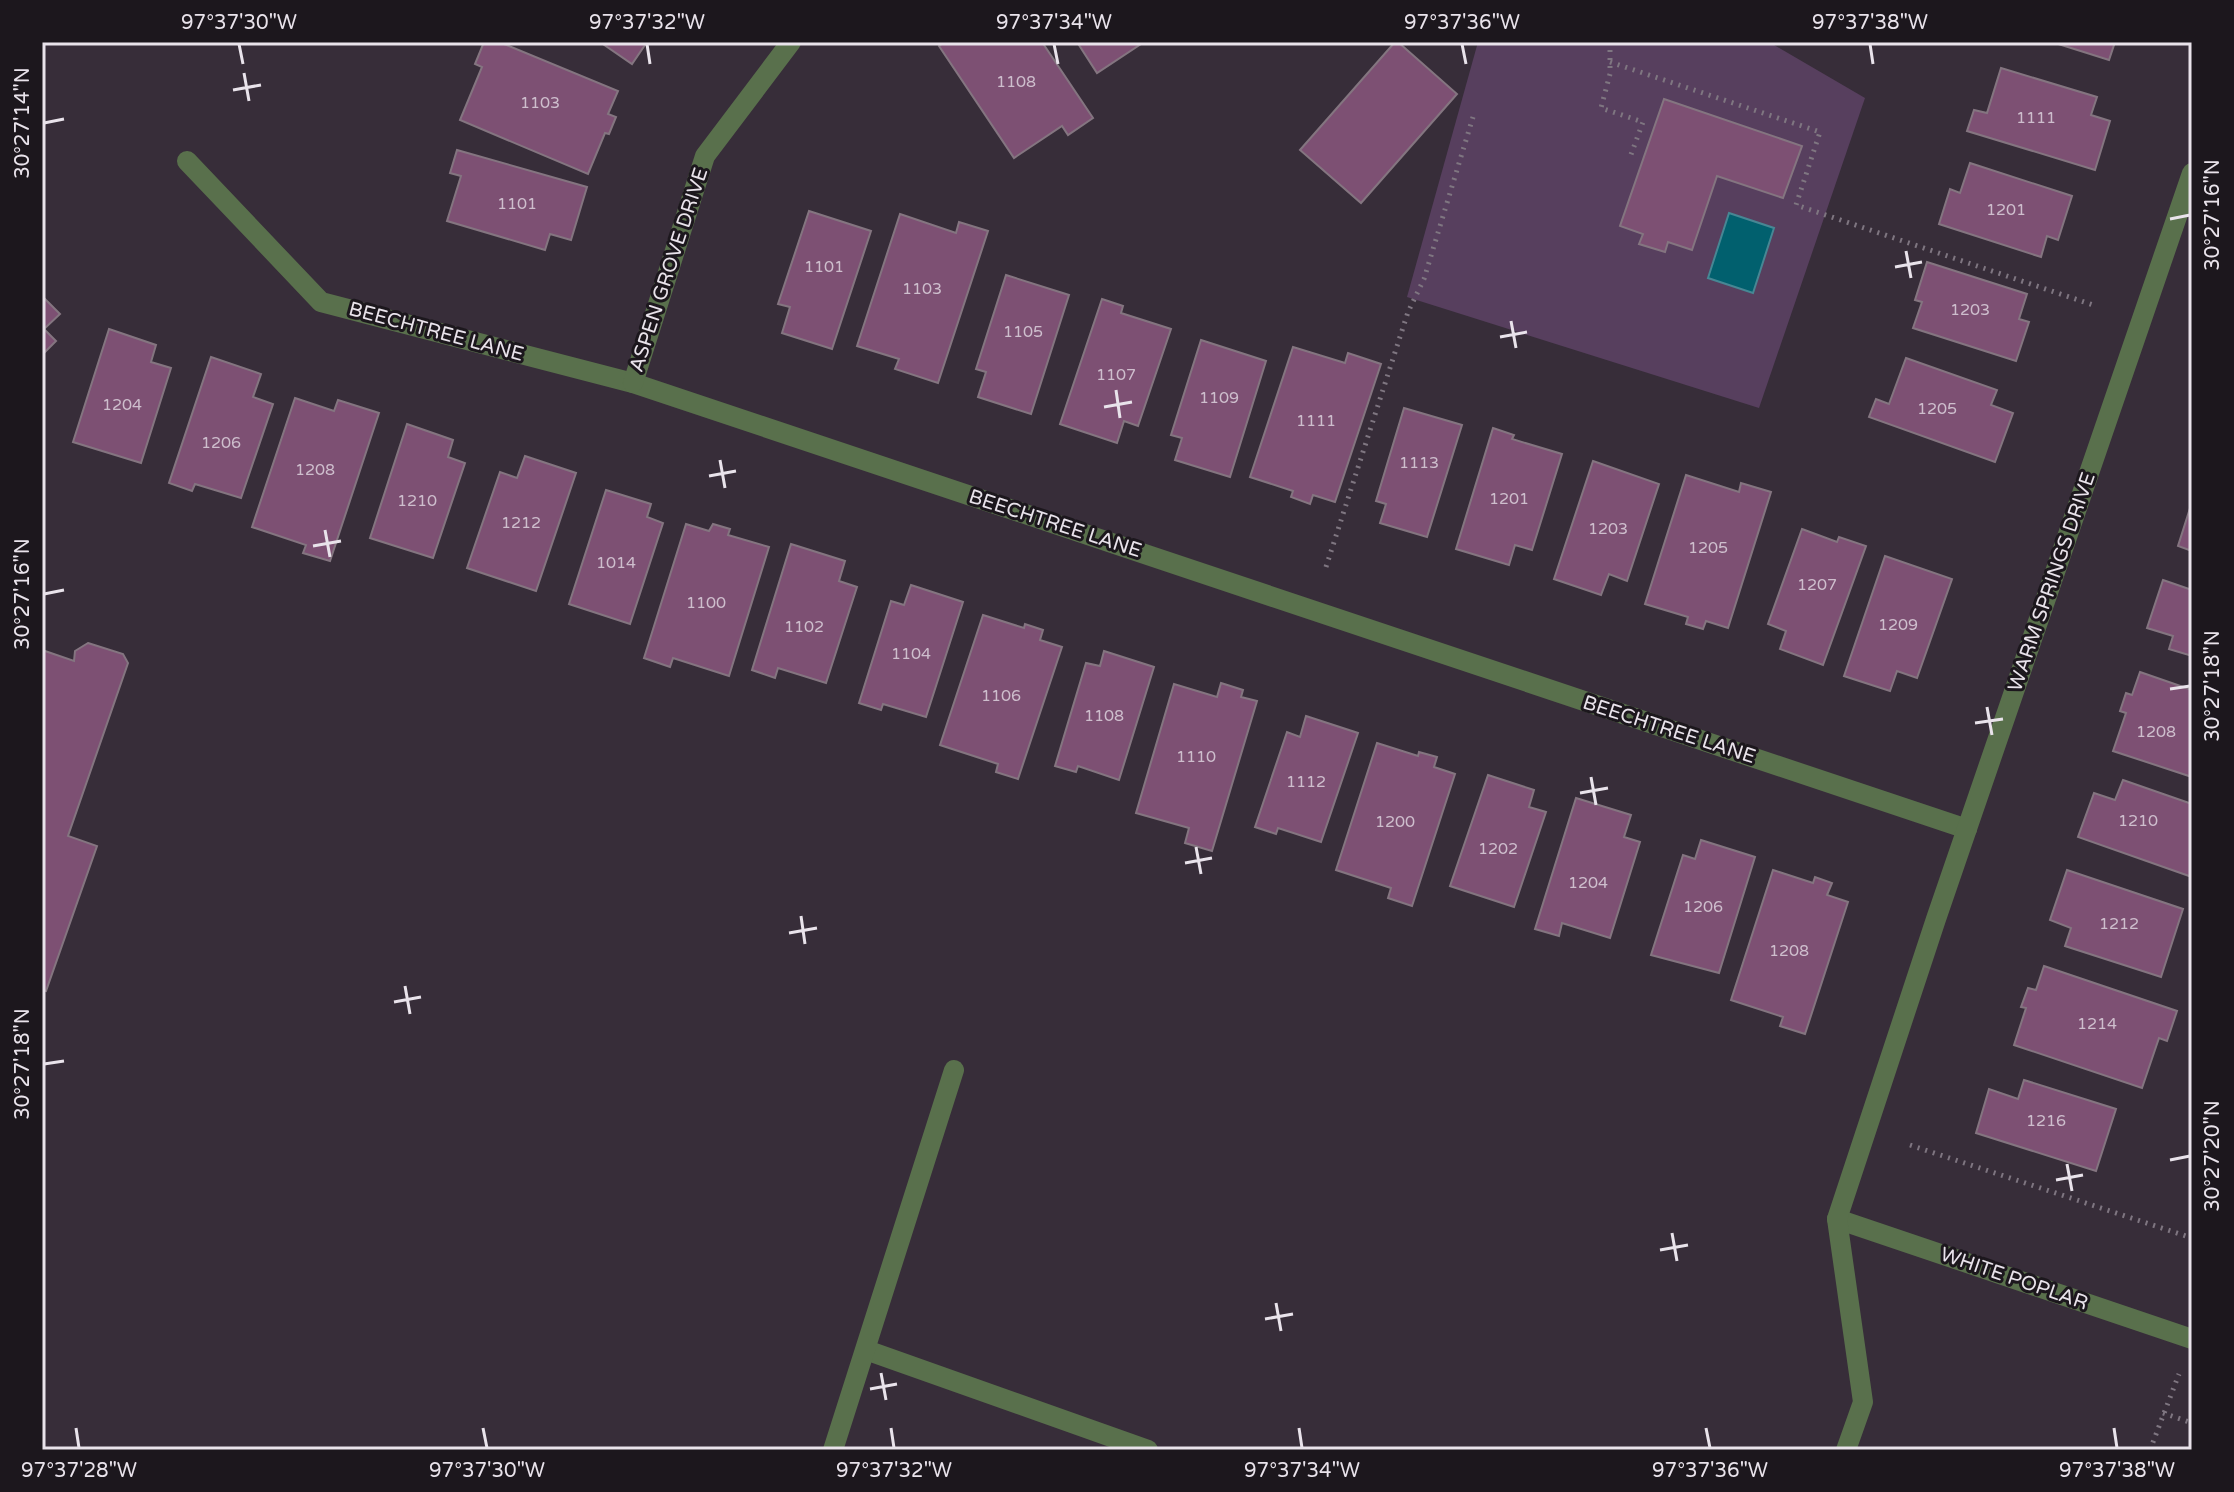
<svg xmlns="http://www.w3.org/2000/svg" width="2234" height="1492" font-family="'Varela Round',sans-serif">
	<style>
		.green { fill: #573f5e }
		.water { fill: #01606e; stroke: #478794; stroke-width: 2 }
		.building { fill: #7d5073; stroke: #847580; stroke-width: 2 }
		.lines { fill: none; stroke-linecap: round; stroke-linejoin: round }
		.path { stroke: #7f7681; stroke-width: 5; stroke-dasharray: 2 6; stroke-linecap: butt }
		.minor { stroke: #59704c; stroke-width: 20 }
		.ticks { fill: none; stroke: #e9e3eb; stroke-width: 3 }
		.labels { text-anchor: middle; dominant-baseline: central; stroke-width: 6; stroke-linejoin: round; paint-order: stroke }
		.number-label { font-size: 16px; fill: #cebecd }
		.street-label { font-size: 20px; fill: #e9e3eb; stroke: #1c171d }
		.neatline { fill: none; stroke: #e9e3eb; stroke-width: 3 }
		.ticks-label { font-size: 20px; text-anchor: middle; fill: #e9e3eb }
	</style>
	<rect width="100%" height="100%" fill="#372d39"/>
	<path class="green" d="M1478,42H1769L1865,98L1759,408L1407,297Z"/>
	<path class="water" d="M1729,213L1774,228L1753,293L1708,278Z"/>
	<g class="building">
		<path d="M484,42H499L618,91L608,114L616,117L609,134L605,133L588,174L460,120L482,67L475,64Z"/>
		<path d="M600,42H647L632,64Z"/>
		<path d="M945,42H1042L1093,118L1068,135L1062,126L1014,158L939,46Z"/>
		<path d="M1077,42H1144L1097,73Z"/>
		<path d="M1395,42H1398L1457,94L1361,203L1300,150Z"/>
		<path d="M2052,42H2115L2109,60Z"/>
		<path d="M2001,68L2097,97L2091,115L2110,121L2095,170L1967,131L1974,110L1987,113Z"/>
		<path d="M1664,99L1802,146L1783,198L1717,176L1692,250L1668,242L1665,252L1639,244L1643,234L1620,226Z"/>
		<path d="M457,150L587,187L571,240L550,234L545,250L447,221L461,176L450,173Z"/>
		<path d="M1970,163L2072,196L2058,240L2047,236L2041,257L1939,224L1950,189L1960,193Z"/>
		<path d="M809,211L871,231L832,349L782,333L790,307L778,304Z"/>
		<path d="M900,214L956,233L959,222L988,231L938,383L895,369L899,359L857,346Z"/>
		<path d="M1927,262L2027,294L2019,319L2029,322L2016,361L1913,328L1922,302L1915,300Z"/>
		<path d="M1006,275L1069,295L1031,414L978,397L986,372L976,369Z"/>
		<path d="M42,296L60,314L44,329L56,341L42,355Z"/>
		<path d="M1102,299L1123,306L1121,313L1171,329L1138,426L1124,421L1117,443L1060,424Z"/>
		<path d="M109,329L156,345L151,362L171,368L141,463L73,442Z"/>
		<path d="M1201,340L1266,361L1230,477L1175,460L1182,438L1171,435Z"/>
		<path d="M1293,347L1345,363L1348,353L1381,364L1335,502L1313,495L1310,504L1291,497L1293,491L1250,477Z"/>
		<path d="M211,357L261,374L253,397L273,404L241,498L195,484L192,491L169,483Z"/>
		<path d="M1906,358L1997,390L1991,405L2013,413L1995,462L1869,417L1876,399L1889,404Z"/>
		<path d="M295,398L334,411L338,400L379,413L330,561L303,553L306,545L252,527Z"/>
		<path d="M1404,408L1462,425L1427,537L1380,523L1386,504L1376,501Z"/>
		<path d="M407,424L453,440L448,457L465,463L433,558L370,538Z"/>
		<path d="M1493,428L1514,435L1512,439L1562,454L1532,550L1515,545L1509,565L1456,549Z"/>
		<path d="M525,456L576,473L536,591L467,568L500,472L517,478Z"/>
		<path d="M1593,461L1659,484L1627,581L1609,574L1601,595L1554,579Z"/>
		<path d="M1686,475L1739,492L1741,483L1771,492L1728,628L1706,621L1703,629L1686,624L1688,617L1645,604Z"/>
		<path d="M606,490L651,504L647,517L663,523L630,624L569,604Z"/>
		<path d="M2192,502V551L2178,546Z"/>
		<path d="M686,524L709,531L713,524L730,529L728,535L769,547L729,676L673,658L670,667L644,658Z"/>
		<path d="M1802,529L1837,542L1839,537L1866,546L1823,665L1780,649L1786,631L1768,624Z"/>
		<path d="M791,544L845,561L839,581L857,587L826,683L778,668L775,678L752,670Z"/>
		<path d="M1885,556L1952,579L1917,678L1897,671L1890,691L1844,676Z"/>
		<path d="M2163,580L2192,590V656L2169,649L2173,636L2147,628Z"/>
		<path d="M911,585L963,602L926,717L883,704L881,710L859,703L891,601L904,605Z"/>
		<path d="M983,615L1024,628L1025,624L1043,630L1040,640L1062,647L1018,779L996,772L998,764L940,745Z"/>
		<path d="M88,643L123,654L128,663L68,836L97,846L46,991L42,990V650L74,661L75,651Z"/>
		<path d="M1104,651L1154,667L1119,780L1078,766L1076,772L1055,766L1086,663L1100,666Z"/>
		<path d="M2140,672L2192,690V777L2113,751L2126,713L2120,711L2126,693L2132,695Z"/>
		<path d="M1221,683L1243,690L1241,697L1257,701L1212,851L1185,843L1189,828L1136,813L1174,684L1217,697Z"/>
		<path d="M1306,716L1358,733L1321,842L1278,828L1276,834L1255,827L1287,732L1300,737Z"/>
		<path d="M1377,743L1418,756L1419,752L1437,757L1434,767L1455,774L1412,906L1388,898L1391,888L1336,870Z"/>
		<path d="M1488,775L1534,790L1529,807L1546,812L1514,907L1450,886Z"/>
		<path d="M2123,780L2192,804V877L2078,837L2094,793L2115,800Z"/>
		<path d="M1576,798L1631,815L1624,837L1640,842L1610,938L1562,923L1559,936L1535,929Z"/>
		<path d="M1701,840L1755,857L1719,973L1651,955L1683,855L1695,859Z"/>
		<path d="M1773,870L1813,883L1815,877L1832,883L1827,895L1848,902L1805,1034L1780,1026L1783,1017L1731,1000Z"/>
		<path d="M2067,870L2183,909L2161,977L2065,946L2071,928L2050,920Z"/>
		<path d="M2044,966L2177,1011L2167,1041L2159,1038L2142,1088L2014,1045L2026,1008L2021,1007L2028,988L2036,990Z"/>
		<path d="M2024,1080L2116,1109L2096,1171L1976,1133L1989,1089L2018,1099Z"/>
	</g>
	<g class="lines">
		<g class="path">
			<path d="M1610,42V74L1601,108L1643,122L1629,160"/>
			<path d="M1610,62L1820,132L1796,205L2096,306"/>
			<path d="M1326,567L1408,312L1424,279L1473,117"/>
			<path d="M1910,1145L2192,1238"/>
			<path d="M2163,1413L2192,1423"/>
			<path d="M2150,1450L2179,1374"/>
		</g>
		<g class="minor">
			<path d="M187,161L321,302L633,383L1967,829"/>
			<path d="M633,383L705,156L791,42"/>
			<path d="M1837,1219L2192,1339"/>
			<path d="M866,1350L1148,1450"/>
			<path d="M833,1450L954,1070"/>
			<path d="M1846,1450L1863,1402L1837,1219L1936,919L2192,173"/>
		</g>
	</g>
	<path class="ticks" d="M239,44L243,64M647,44L650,64M1054,44L1058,64M1462,44L1466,64M1870,44L1873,64M244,73L249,101M233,90L261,85M44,123L64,119M2170,219L2190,215M1906,251L1911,278M1895,267L1922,262M1511,321L1516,348M1500,337L1527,332M1116,390L1120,418M1104,407L1132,402M720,460L725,488M709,476L736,471M325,530L330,557M313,546L341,541M44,594L64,590M2170,689L2190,686M1987,707L1992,735M1975,723L2003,719M1591,777L1596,805M1580,793L1608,788M1196,847L1201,874M1185,863L1212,858M801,916L805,944M789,933L817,928M405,986L410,1014M394,1002L421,997M44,1064L64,1061M2170,1160L2190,1156M2067,1164L2072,1191M2056,1180L2083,1175M1672,1233L1677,1261M1660,1250L1688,1245M1276,1303L1281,1331M1265,1319L1293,1314M881,1373L886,1400M870,1389L897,1384M76,1428L79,1448M483,1428L487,1448M891,1428L894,1448M1299,1428L1302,1448M1706,1428L1710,1448M2114,1428L2117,1448"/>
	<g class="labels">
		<g class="number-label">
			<text x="1016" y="82">1108</text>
			<text x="540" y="103">1103</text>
			<text x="2036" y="118">1111</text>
			<text x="517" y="204">1101</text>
			<text x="2006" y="210">1201</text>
			<text x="824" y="267">1101</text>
			<text x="922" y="289">1103</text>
			<text x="1970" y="310">1203</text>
			<text x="1023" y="332">1105</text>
			<text x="1116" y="375">1107</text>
			<text x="1219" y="398">1109</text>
			<text x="122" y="405">1204</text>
			<text x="1937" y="409">1205</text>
			<text x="1316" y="421">1111</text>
			<text x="221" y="443">1206</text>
			<text x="1419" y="463">1113</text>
			<text x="315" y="470">1208</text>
			<text x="1509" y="499">1201</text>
			<text x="417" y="501">1210</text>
			<text x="521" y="523">1212</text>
			<text x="1608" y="529">1203</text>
			<text x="1708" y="548">1205</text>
			<text x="616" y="563">1014</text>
			<text x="1817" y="585">1207</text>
			<text x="706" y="603">1100</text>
			<text x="1898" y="625">1209</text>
			<text x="804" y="627">1102</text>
			<text x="911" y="654">1104</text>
			<text x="1001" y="696">1106</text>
			<text x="1104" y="716">1108</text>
			<text x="2156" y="732">1208</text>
			<text x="1196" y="757">1110</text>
			<text x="1306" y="782">1112</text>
			<text x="2138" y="821">1210</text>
			<text x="1395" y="822">1200</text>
			<text x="1498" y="849">1202</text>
			<text x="1588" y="883">1204</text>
			<text x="1703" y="907">1206</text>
			<text x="2119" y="924">1212</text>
			<text x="1789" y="951">1208</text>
			<text x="2097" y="1024">1214</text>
			<text x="2046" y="1121">1216</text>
		</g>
		<g class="street-label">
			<text transform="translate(669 270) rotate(-72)">ASPEN GROVE DRIVE</text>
			<text transform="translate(436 332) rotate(15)">BEECHTREE LANE</text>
			<text transform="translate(1055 524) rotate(18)">BEECHTREE LANE</text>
			<text transform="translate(2052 582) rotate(-71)">WARM SPRINGS DRIVE</text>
			<text transform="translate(1669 730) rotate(18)">BEECHTREE LANE</text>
			<text transform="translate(2014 1279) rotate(19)">WHITE POPLAR</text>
		</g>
	</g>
	<rect width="2234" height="1492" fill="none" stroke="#1c171d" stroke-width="88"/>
	<rect x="44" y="44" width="2146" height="1404" class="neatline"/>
	<g class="ticks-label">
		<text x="239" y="29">97°37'30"W</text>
		<text x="647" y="29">97°37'32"W</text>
		<text x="1054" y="29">97°37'34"W</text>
		<text x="1462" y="29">97°37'36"W</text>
		<text x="1870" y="29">97°37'38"W</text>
		<text transform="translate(22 123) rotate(-90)" y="7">30°27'14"N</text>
		<text transform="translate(2212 215) rotate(-90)" y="7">30°27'16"N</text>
		<text transform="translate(22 594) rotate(-90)" y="7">30°27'16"N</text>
		<text transform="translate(2212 686) rotate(-90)" y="7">30°27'18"N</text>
		<text transform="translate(22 1064) rotate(-90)" y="7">30°27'18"N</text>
		<text transform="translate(2212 1156) rotate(-90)" y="7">30°27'20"N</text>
		<text x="79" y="1477">97°37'28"W</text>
		<text x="487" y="1477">97°37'30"W</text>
		<text x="894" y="1477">97°37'32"W</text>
		<text x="1302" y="1477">97°37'34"W</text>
		<text x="1710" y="1477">97°37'36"W</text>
		<text x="2117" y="1477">97°37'38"W</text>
	</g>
</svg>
